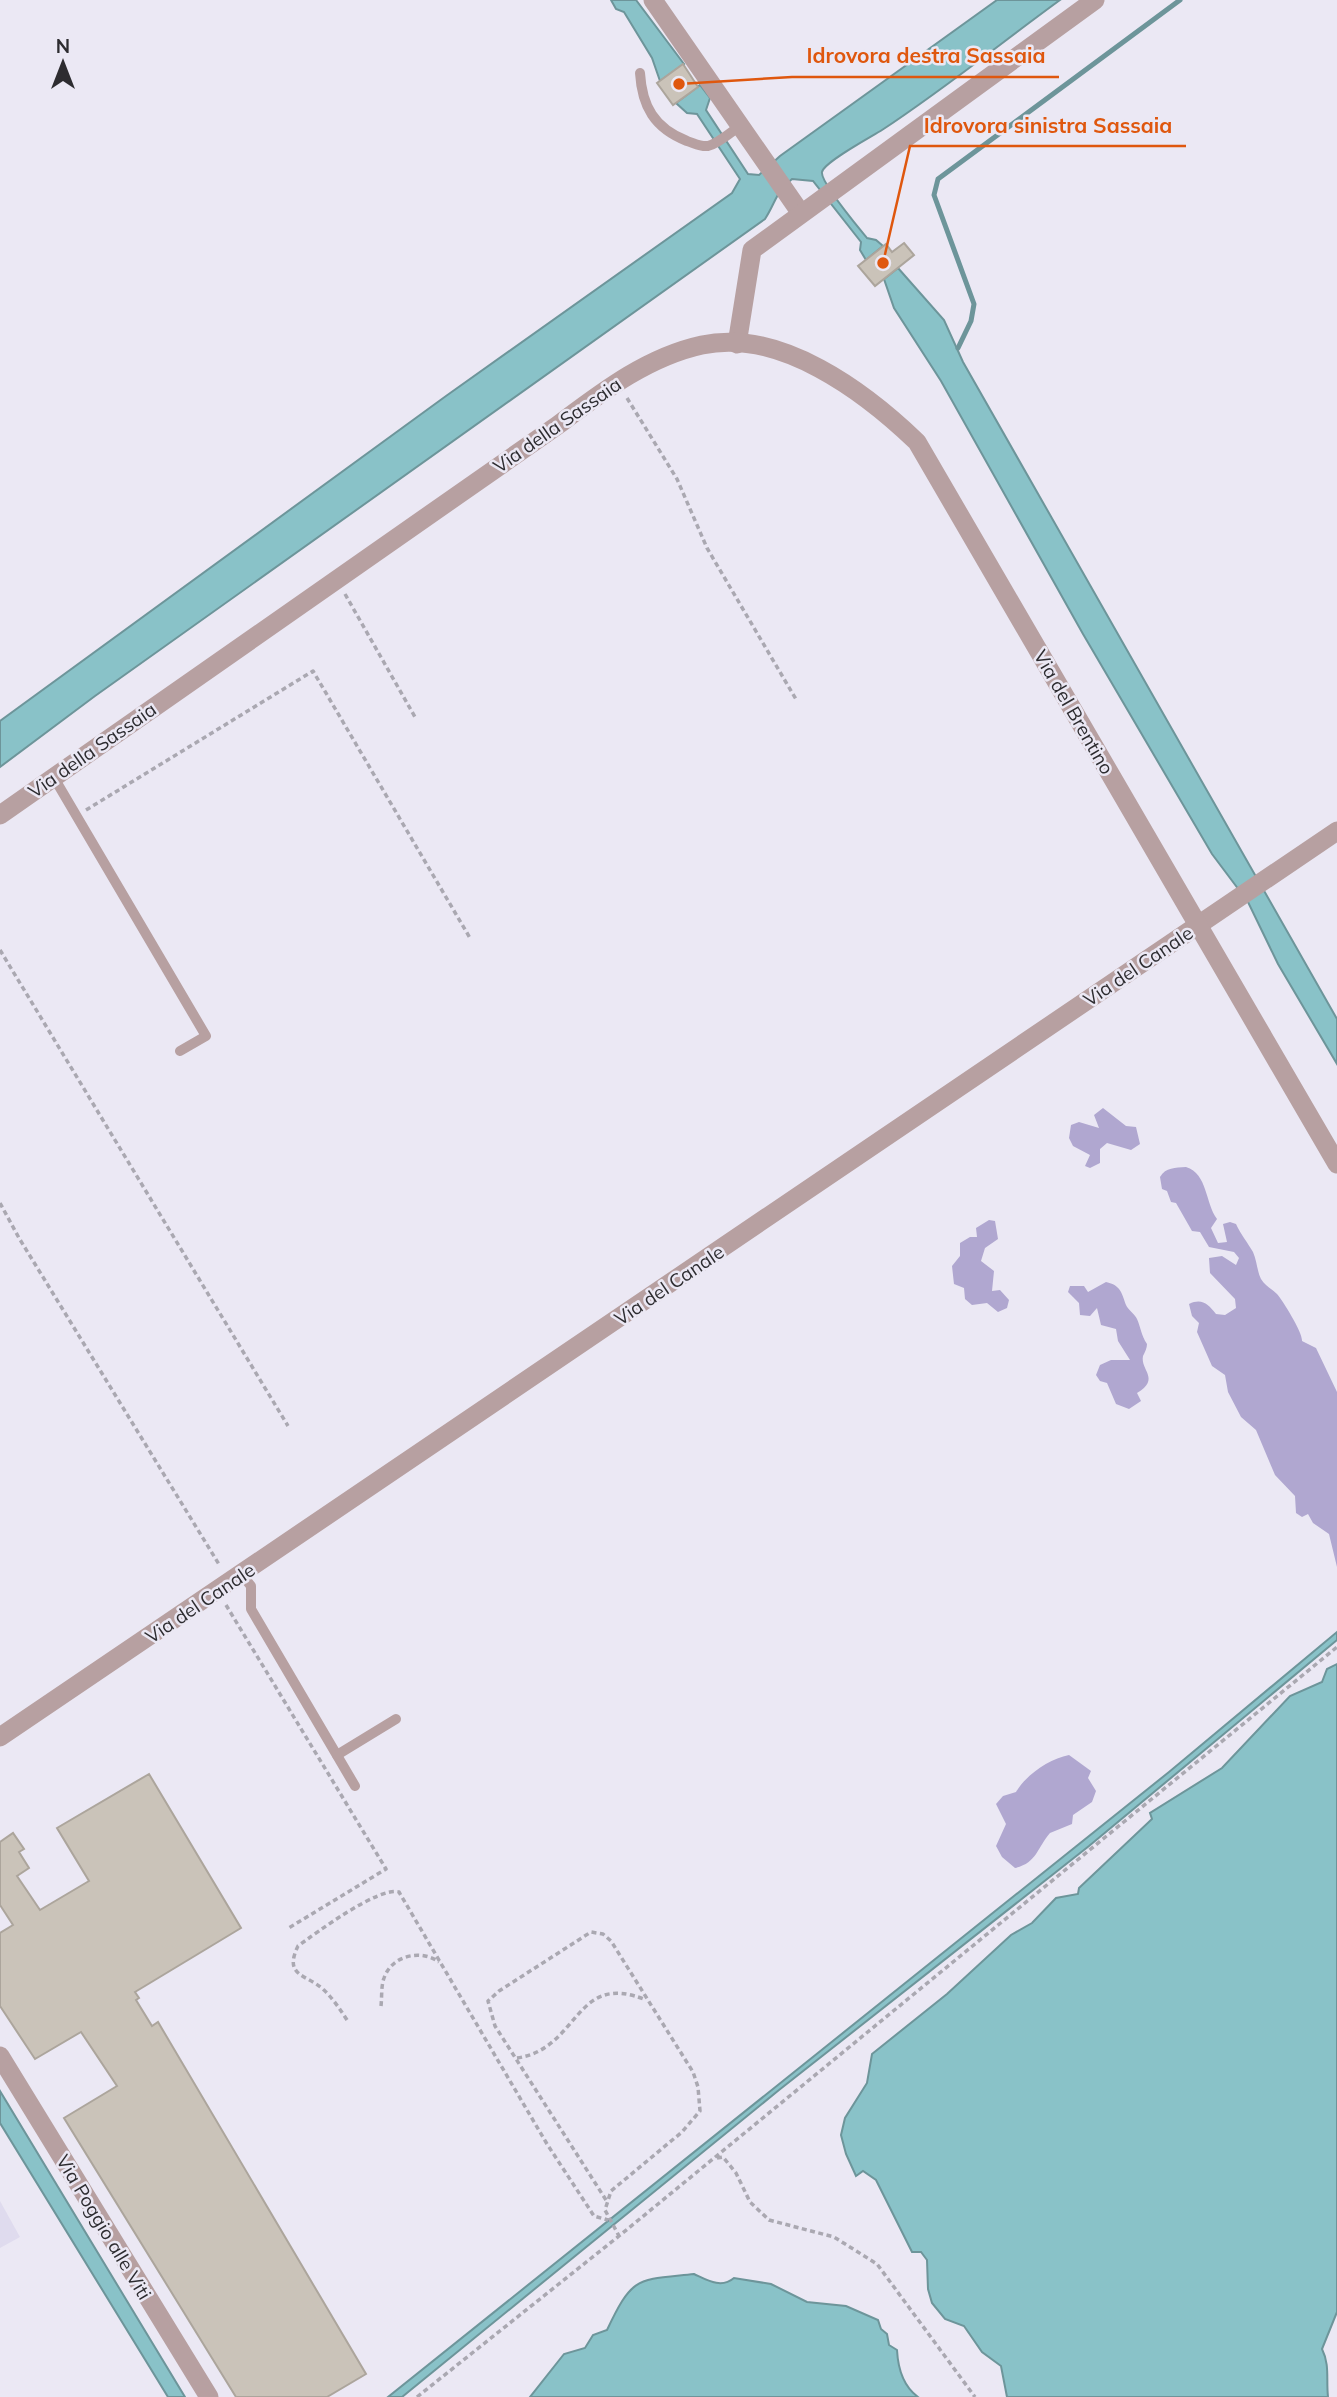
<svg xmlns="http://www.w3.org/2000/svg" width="1337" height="2397" font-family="Mulish,sans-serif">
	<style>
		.built { fill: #dfdbee }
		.forest { fill: #b0a7d0 }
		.water { fill: #89c2c8; stroke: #6d959a; stroke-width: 2 }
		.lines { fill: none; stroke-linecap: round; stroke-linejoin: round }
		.stream { stroke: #6d959a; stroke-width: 5 }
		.building { fill: #cac3b9; stroke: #aca59c; stroke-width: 2 }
		.path { stroke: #aaa8b1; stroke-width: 3.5; stroke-dasharray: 5 3.5; stroke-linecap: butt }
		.service { stroke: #b7a0a1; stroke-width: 10 }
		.minor { stroke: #b7a0a1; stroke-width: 19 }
		.tertiary { stroke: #b7a0a1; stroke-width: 19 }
		.labels { text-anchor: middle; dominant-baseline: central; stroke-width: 5; stroke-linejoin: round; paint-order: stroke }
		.street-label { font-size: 19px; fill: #2d2c30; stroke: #ebe8f4 }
		.leader { fill: none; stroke: #df570e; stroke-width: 2.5 }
		.callout-dot { fill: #df570e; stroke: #ebe8f4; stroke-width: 2.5 }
		.callout-label { font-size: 21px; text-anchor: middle; font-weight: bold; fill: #df570e; stroke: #ebe8f4; stroke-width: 5; stroke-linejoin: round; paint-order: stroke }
	</style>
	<rect width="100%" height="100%" fill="#ebe8f4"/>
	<path class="built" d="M0,2201L20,2237L0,2248Z"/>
	<g class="forest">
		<path d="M1103,1108L1126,1126L1136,1127L1140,1144L1131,1150L1107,1143L1100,1149V1163L1090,1168L1085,1166L1090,1155L1073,1146L1069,1138L1071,1125L1079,1122L1099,1128L1094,1115Z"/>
		<path d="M1186,1167C1208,1174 1205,1203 1217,1219L1211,1228L1218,1243L1227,1242L1223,1224L1230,1222L1236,1224C1241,1235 1248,1243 1253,1252C1257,1261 1257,1271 1261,1279C1265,1286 1272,1289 1277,1294C1283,1301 1303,1333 1302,1341L1316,1348L1337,1392V1567L1329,1534L1313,1523L1308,1514L1302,1517L1296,1513L1295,1496L1275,1475L1256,1430L1241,1417L1228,1392L1225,1375L1212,1366L1197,1332L1199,1323L1192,1316L1189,1304C1202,1298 1208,1304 1216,1314L1225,1315L1236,1308L1235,1299L1210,1273L1209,1258L1222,1256L1236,1265L1239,1258L1234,1252L1209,1247L1200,1232L1192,1231L1176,1203L1171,1202L1167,1191L1162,1189L1160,1177C1166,1167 1175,1168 1186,1167Z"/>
		<path d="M989,1220L995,1221L998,1239L985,1248L981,1261L994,1271L992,1291L1000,1290L1009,1300L1007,1308L998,1312L987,1303L972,1305L965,1299L964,1288L954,1284L952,1266L960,1256V1243L970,1237H977L976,1228Z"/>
		<path d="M1106,1282C1121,1285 1122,1294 1126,1305C1128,1310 1135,1314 1137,1319C1141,1328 1141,1335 1147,1344C1147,1348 1145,1352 1143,1356C1140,1370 1161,1379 1137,1393L1141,1401L1129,1409L1116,1404L1107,1383L1100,1381L1096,1375L1100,1365L1111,1360H1130L1118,1341L1116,1329L1101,1325L1097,1308L1090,1316L1080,1315L1079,1303L1068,1292L1070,1286H1084L1088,1292Z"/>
		<path d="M1069,1755L1091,1771L1088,1778L1096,1791L1092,1802L1073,1815L1072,1824L1050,1833C1037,1848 1037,1863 1015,1868L1002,1857L996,1846L1006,1824L996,1804L1003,1796L1016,1792C1026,1775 1049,1759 1069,1755Z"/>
	</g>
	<g class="water">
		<path d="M611,0H636L684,64L660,81L652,58L624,12L616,9Z"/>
		<path d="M997,0H1060C1001,43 943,90 882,130C871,137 824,162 822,172C820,182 859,228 867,238L876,240L883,246L866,260L860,250L861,242L813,181L792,179C775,193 776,202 765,219L95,696L0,767V721L446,396L732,193L740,179L697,114L687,113L676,103L700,85L710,98L706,110L748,174L759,175L780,156Z"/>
		<path d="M898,268L944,320L963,362L1337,1019V1064L1278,964L1248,902L1212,854L1083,634L941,381L894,308L884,279Z"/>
		<path d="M1337,1632V1640L1089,1846L779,2090L402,2397H388L1169,1772Z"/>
		<path d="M1337,1664V2312L1322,2349C1330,2365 1326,2379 1328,2397H1007L1001,2366L982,2352L964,2326L945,2319L932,2303L928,2289L927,2260L921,2252H912L876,2180L863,2171L856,2176L846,2154L841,2135L845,2118L867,2083L872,2054L947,1994L1011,1935L1032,1923L1056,1898L1078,1894L1079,1888L1152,1819L1150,1813L1222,1768L1290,1696L1322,1682L1327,1669Z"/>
		<path d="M0,2091L185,2397H168L0,2123Z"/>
		<path d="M694,2274C707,2280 721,2289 734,2278L771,2284L807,2302L846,2306L878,2320L881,2329L887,2334L889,2345L897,2350C898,2369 903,2386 918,2397H530L564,2354L585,2348L593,2335L607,2330C633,2275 637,2280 694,2274Z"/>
	</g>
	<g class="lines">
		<path class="stream" d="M958,348L971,321L974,304L934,195L938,179L1180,0"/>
	</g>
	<g class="building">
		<path d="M683,64L698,87L673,105L657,83Z"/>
		<path d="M904,243L914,255L875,286L858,266L886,244L892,252Z"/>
		<path d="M149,1774L241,1928L135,1992L139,1998L136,2000L152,2026L158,2022L366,2374L327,2397H236L64,2118L117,2086L81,2032L35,2059L0,2006V1933L13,1925L0,1905V1842L13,1833L24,1849L19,1852L29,1868L17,1876L40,1910L89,1881L57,1828Z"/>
	</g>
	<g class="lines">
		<g class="path">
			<path d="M627,398L677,479L707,548L797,701"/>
			<path d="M345,594L415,717"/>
			<path d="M86,810L313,671L470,938"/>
			<path d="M0,950L288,1426"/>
			<path d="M0,1203L19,1238L220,1566"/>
			<path d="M226,1605L386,1869L287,1929"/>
			<path d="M381,2006C382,1997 381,1986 384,1978C392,1955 421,1949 439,1962"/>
			<path d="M347,2020C340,2009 333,1999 324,1990C307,1974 283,1977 298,1946C316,1933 379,1886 399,1892L547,2144L594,2216L608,2220"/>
			<path d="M517,2058C580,2049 574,1970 646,2000"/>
			<path d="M717,2158L723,2157L736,2173L750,2202L769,2220L834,2237L877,2264L975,2397"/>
			<path d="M606,2200L495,2026L488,2001L499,1991L591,1932L603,1934L611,1941L693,2072L698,2087L700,2111L682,2132L611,2191L605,2210L619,2236"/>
			<path d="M417,2397L619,2236L1337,1647"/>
		</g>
		<g class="service">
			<path d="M640,73C642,106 654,128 687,141C694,143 700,147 708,146C719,143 731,132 741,125"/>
			<path d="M53,776L206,1036L180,1051"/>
			<path d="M242,1575L251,1586V1609L355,1786"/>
			<path d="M337,1755L396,1719"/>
		</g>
		<g class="minor">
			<path d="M653,0L800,212"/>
			<path d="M737,344L752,250L1095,0"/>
			<path d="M0,1737L1337,831"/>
			<path d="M0,2056L209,2397"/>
		</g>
		<path class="tertiary" d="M0,815L558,425C602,392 647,357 702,345C780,328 865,392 917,442L1337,1164"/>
	</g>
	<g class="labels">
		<g class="street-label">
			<text transform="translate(557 425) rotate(-35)">Via della Sassaia</text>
			<text transform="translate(1074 712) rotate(60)">Via del Brentino</text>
			<text transform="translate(92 750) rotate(-35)">Via della Sassaia</text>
			<text transform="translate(1138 966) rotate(-34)">Via del Canale</text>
			<text transform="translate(669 1285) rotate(-34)">Via del Canale</text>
			<text transform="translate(200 1603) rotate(-34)">Via del Canale</text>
			<text transform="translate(104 2227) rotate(59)">Via Poggio alle Viti</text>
		</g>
	</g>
	<path class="leader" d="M679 84L792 77H1059M883 263L910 146H1186"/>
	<g class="callout-dot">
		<circle cx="679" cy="84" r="7"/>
		<circle cx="883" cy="263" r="7"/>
	</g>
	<g class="callout-label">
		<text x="926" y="63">Idrovora destra Sassaia</text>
		<text x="1048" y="133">Idrovora sinistra Sassaia</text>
	</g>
	<g transform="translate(63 63)" stroke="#ebe8f4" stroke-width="5" paint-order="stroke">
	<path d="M0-5L12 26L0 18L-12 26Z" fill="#2d2c30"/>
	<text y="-10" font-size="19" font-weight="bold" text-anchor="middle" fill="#2d2c30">N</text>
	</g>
</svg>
